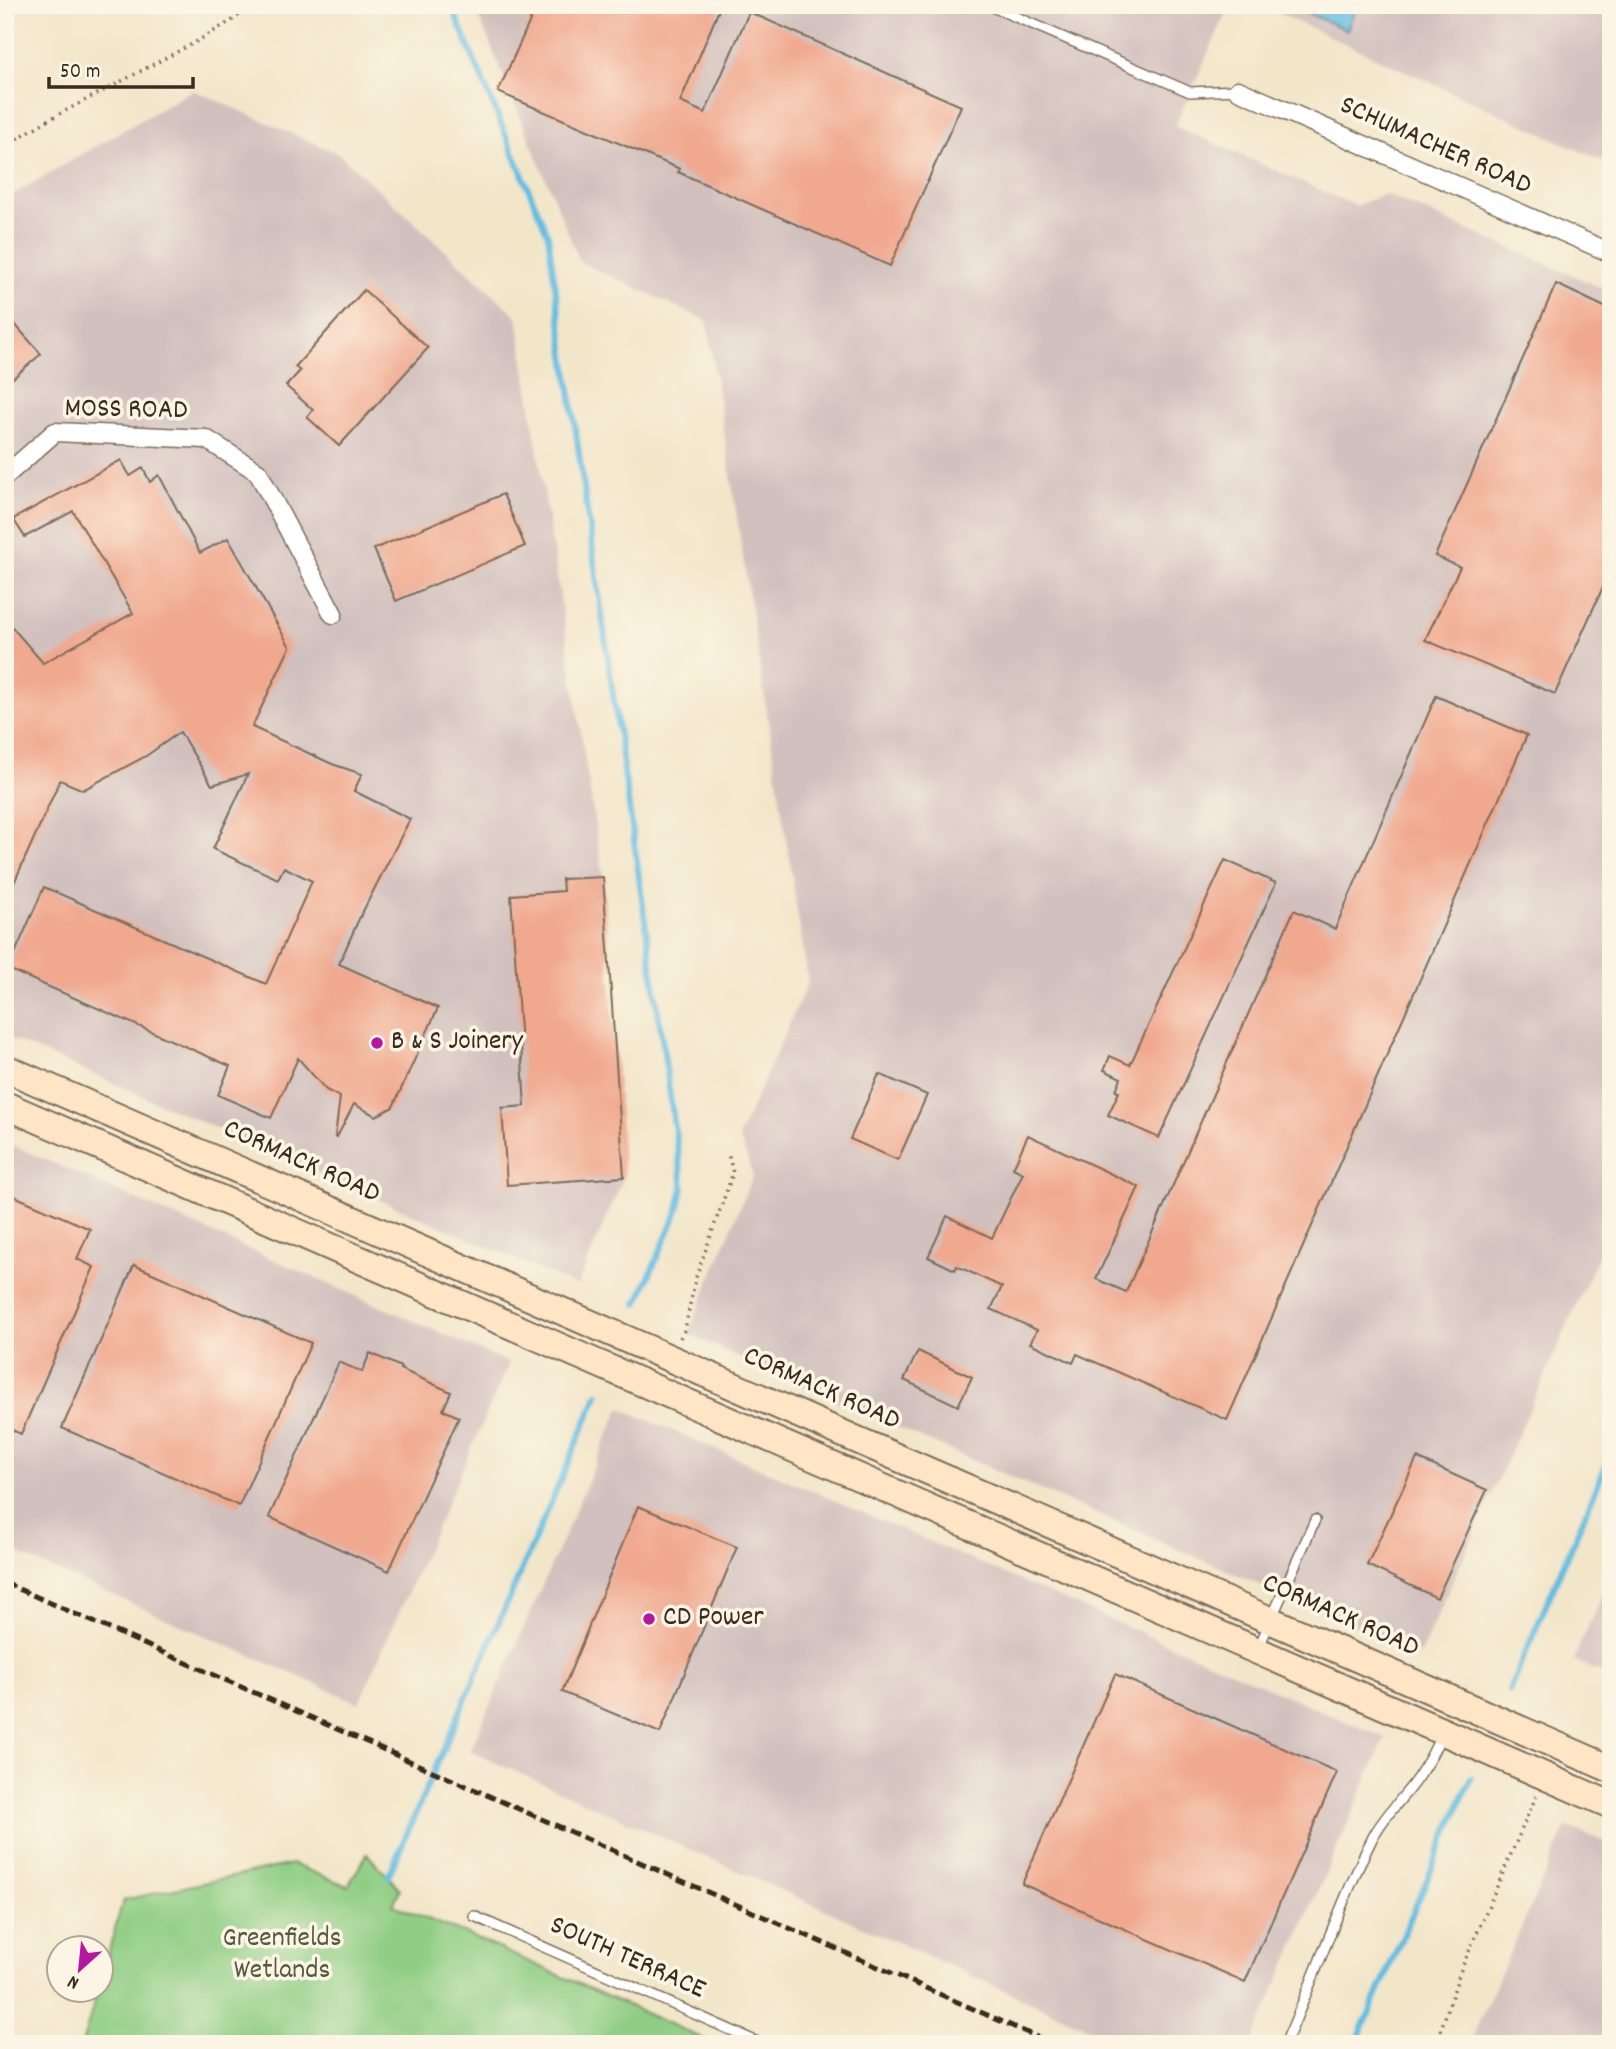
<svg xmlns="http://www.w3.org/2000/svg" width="1616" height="2049" font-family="Dekko,sans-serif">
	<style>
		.industrial { fill: #d1c0bd }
		.green { fill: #8fce84; stroke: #657c51; stroke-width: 2 }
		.water { fill: #63bde1; stroke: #4f7480; stroke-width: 2 }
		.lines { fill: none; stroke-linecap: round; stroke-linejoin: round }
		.stream { stroke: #63bde1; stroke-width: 6 }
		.building { fill: #f0a98f }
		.lane-casing { stroke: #7b6c5a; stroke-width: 12 }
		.street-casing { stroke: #7b6c5a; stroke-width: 21 }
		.secondary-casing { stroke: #7b6c5a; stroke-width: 30 }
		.path { stroke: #7b6c5a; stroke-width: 3.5; stroke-dasharray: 2 5; stroke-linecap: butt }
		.lane { stroke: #fff; stroke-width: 9 }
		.street { stroke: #fff; stroke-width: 18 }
		.secondary { stroke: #fde5c5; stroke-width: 26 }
		.rail { stroke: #3b2a1e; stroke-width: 5; stroke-dasharray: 10 5; stroke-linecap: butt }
		.poi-dot { fill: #b5179e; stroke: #fcf5e5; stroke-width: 2.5 }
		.labels { text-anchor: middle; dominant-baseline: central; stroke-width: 7; stroke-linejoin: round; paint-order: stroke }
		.street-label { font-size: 28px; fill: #3b2a1e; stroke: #fcf5e5 }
		.poi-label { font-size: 28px; fill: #3b2a1e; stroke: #fcf5e5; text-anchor: start }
		.park-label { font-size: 28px; fill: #545b3d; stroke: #fcf5e5 }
	</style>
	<rect width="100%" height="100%" fill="#fcf5e5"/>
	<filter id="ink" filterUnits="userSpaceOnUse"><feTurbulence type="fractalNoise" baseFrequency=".0143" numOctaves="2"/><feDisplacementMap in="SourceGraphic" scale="14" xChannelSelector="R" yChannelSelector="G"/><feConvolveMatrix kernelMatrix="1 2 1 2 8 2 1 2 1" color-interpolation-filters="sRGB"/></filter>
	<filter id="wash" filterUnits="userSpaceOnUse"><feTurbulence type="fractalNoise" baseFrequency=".00686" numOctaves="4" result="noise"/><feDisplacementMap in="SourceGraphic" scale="28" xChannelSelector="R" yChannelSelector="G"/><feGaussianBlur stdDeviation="1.57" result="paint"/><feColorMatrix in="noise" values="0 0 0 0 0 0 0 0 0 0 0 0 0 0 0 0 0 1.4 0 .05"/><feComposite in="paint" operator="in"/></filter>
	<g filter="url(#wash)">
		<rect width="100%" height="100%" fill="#f2e6c9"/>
		<g class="industrial">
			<path d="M474,5H1230L1175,126L1356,206L1385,194L1611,292V1228L1420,1654L820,1394L688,1334L753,1175L739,1136L808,982L707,321L580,262Z"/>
			<path d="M1261,5H1611V165L1607,163Z"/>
			<path d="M193,90L339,154L517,316L603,876L624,1177L577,1286L5,1036V199Z"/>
			<path d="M5,1142L509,1363L359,1703L5,1548Z"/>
			<path d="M620,1408L1385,1738L1251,2044H1124L470,1751Z"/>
			<path d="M1611,1576V1677L1573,1660Z"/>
			<path d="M1567,1826L1611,1845V2044H1469Z"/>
		</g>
		<path class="green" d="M367,1854L400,1889L393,1905L475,1938L715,2044H82L98,1990H102V1976L123,1900L292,1864L348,1886Z"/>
		<path class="water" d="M1288,5H1357L1347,30Z"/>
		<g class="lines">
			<g class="stream">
				<path d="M451,5L548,235L683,1187L678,1210L637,1304"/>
				<path d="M1509,1691L1611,1454"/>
				<path d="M388,1877L598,1394"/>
				<path d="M1356,2044L1471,1778"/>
			</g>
		</g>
		<g id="blocks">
			<g class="building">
				<path d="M537,5H721L680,102L705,113L749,12L961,106L890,266L678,172L680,169L498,92Z"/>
				<path d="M1556,284L1611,310V569L1555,694L1425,640L1460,567L1435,556Z"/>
				<path d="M364,290L428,348L339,446L307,417L313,410L286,386L300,371L295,367Z"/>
				<path d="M5,313L41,354L5,385Z"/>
				<path d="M121,460L130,476L143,468L150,482L159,475L200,553L228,538L290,647L252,727L332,764L362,774L354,791L410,819L358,921L339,964L438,1008L393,1107L376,1116L354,1104L337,1137H335L340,1097L326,1090L298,1058L271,1118L218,1095L230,1066L8,969L44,887L266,984L312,881L284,867L278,879L213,849L248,774L212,785L180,732L146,756L83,790L60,780L5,903V619L43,663L133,613L73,511L25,537L13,519Z"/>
				<path d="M503,494L525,546L396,601L374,549Z"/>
				<path d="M1436,696L1527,735L1227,1420L1077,1354L1073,1363L1030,1343L1037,1330L991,1309L1002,1287L957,1266L955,1270L928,1257L947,1216L992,1238L1023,1173L1013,1168L1028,1135L1139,1187L1096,1279L1126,1292L1294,910L1335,929Z"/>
				<path d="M1225,860L1276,883L1159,1138L1108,1115L1119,1092L1116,1090L1121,1078L1104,1070L1110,1056L1130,1065Z"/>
				<path d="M603,877L624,1177L507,1185L502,1108L525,1106L511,895L563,891L562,879Z"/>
				<path d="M879,1074L927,1095L898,1160L850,1139Z"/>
				<path d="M5,1192L90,1229L77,1259L94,1267L21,1434L5,1427Z"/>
				<path d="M134,1265L311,1343L239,1506L62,1428Z"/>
				<path d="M918,1351L972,1377L958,1406L904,1380Z"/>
				<path d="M370,1353L401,1367L400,1369L451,1392L443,1410L459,1417L389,1571L269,1517L339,1362L362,1372Z"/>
				<path d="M1417,1458L1487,1490L1437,1598L1367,1565Z"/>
				<path d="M638,1506L737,1547L660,1733L562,1692Z"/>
				<path d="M1115,1674L1337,1772L1245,1982L1022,1884Z"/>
			</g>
		</g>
	</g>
	<g filter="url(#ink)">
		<use href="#blocks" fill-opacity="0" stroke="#7b6c5a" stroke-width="2"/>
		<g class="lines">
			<g class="lane-casing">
				<g id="lane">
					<path d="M988,5L1190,92L1238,90"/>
					<path d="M1258,1649L1315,1520"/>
					<path d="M474,1916L762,2044"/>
					<path d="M1285,2044C1316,1975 1339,1904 1373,1837C1385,1814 1404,1798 1418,1777C1427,1764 1435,1750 1441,1735"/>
				</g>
			</g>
			<g class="street-casing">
				<g id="street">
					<path d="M1238,90L1611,253"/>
					<path d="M5,476L55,432L206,439L258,472L333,614"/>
				</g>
			</g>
			<g class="secondary-casing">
				<g id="secondary">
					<path d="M5,1068L1611,1769"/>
					<path d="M5,1105L1611,1805"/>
				</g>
			</g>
			<g class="path">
				<path d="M5,146L48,120L194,43L236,18L249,5"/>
				<path d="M680,1338L685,1329L695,1280L733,1173L728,1153"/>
				<path d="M1436,2044L1460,1972L1537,1794"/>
			</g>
			<use href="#lane" class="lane"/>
			<use href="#street" class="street"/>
			<use href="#secondary" class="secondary"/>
			<path class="rail" d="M5,1583L1053,2044"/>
		</g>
	</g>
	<g class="poi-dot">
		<circle cx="377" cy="1043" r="7"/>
		<circle cx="649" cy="1619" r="7"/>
	</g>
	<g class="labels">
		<g class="street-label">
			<text transform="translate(1435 147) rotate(24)">SCHUMACHER ROAD</text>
			<text transform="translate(126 411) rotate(1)">MOSS ROAD</text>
			<text transform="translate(301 1163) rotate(24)">CORMACK ROAD</text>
			<text transform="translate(821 1390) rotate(24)">CORMACK ROAD</text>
			<text transform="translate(1340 1617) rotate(24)">CORMACK ROAD</text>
			<text transform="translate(627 1959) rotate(24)">SOUTH TERRACE</text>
		</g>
		<g class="poi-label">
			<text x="391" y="1043">B &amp; S Joinery</text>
			<text x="663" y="1619">CD Power</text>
		</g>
		<g class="park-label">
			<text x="282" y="1940">Greenfields<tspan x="282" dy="32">Wetlands</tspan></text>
		</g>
	</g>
	<rect width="1616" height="2049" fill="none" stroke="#fcf5e5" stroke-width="28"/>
	<g transform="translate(80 1969) rotate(207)"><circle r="33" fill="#fcf5e5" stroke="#afa495" stroke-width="2"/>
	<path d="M0-5L12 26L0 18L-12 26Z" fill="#b5179e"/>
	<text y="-10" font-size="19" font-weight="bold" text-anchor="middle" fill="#3b2a1e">N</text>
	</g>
	<path d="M49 77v10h144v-10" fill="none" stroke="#3b2a1e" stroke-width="3.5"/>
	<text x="60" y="77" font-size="21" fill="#3b2a1e" stroke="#fcf5e5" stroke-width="5" paint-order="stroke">50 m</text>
</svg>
